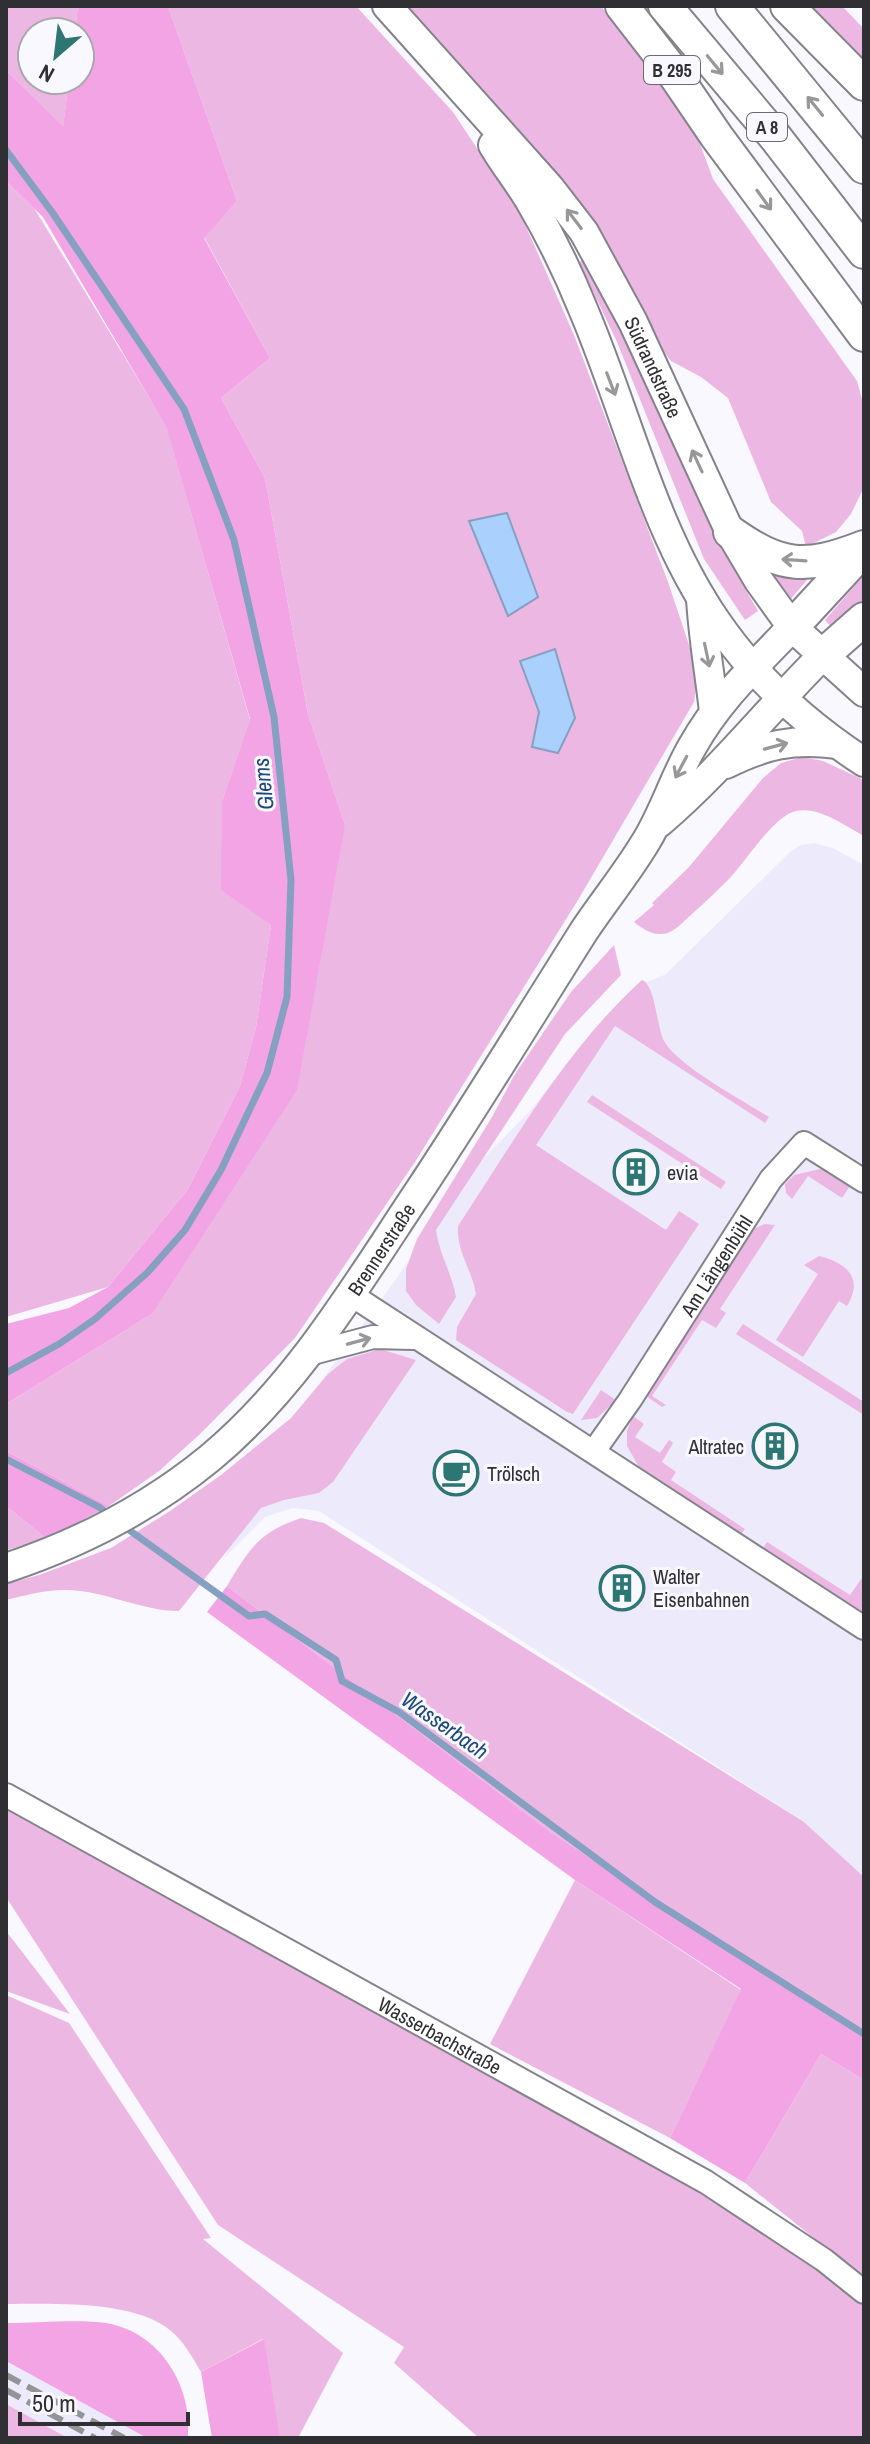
<svg xmlns="http://www.w3.org/2000/svg" width="870" height="2444" font-family="'Archivo Narrow',sans-serif">
	<style>
		.built { fill: #edebfb }
		.green { fill: #edb7e3 }
		.forest { fill: #f3a4e5 }
		.water { fill: #aad1fd; stroke: #85a0c0; stroke-width: 2 }
		.lines { fill: none; stroke-linecap: round; stroke-linejoin: round }
		.stream { stroke: #85a0c0; stroke-width: 7 }
		.minor-casing { stroke: #84838b; stroke-width: 26 }
		.major-casing { stroke: #84838b; stroke-width: 32 }
		.highway-casing { stroke: #84838b; stroke-width: 36 }
		.minor { stroke: #fff; stroke-width: 22 }
		.major { stroke: #fff; stroke-width: 28 }
		.highway { stroke: #fff; stroke-width: 32 }
		.rail { stroke: #949398; stroke-width: 6; stroke-dasharray: 16 8; stroke-linecap: butt }
		.oneway { stroke: #989799 }
		.labels { text-anchor: middle; dominant-baseline: central; stroke-width: 6; stroke-linejoin: round; paint-order: stroke }
		.shield { fill: #f9f8ff; stroke: #6c6b70; stroke-width: 2 }
		.shield-label { font-size: 18px; font-weight: bold; fill: #302f33 }
		.street-label { font-size: 20px; fill: #302f33; stroke: #f9f8ff }
		.poi-label { font-size: 20px; fill: #302f33; stroke: #f9f8ff; text-anchor: start }
		.water-label { font-size: 22px; font-style: italic; fill: #1c4978; stroke: #f9f8ff }
	</style>
	<rect width="100%" height="100%" fill="#f9f8ff"/>
	<g class="built">
		<path d="M814,843L833,848L864,865V1877L804,1822L319,1511L293,1508L265,1517L223,1559L294,1418L399,1275L466,1176L530,1111L595,1028L636,985L642,980L648,982L666,974L791,851L801,845Z"/>
		<path d="M6,2361L147,2438H68L6,2404Z"/>
	</g>
	<g class="green">
		<path d="M6,6H78L75,32H32V80H69L63,128L6,70Z"/>
		<path d="M168,6H356L453,112L520,213L574,335L668,582L698,672L694,702L578,900L415,1162L295,1338L199,1435L159,1471L109,1506L6,1451V1404L152,1314L345,825L308,714L265,478L221,398L270,358L204,237L237,201Z"/>
		<path d="M400,6H601L685,116L700,144L713,179L857,381L864,407V487L851,514L836,532L806,547L802,531L771,502L728,398L701,377L671,361Z"/>
		<path d="M801,6H842L864,29V71Z"/>
		<path d="M6,181L34,208L166,425L250,720L222,801L271,925L256,1027L240,1086L188,1189L108,1287L6,1317Z"/>
		<path d="M585,259L605,292L719,543L758,611L745,620L704,559L617,342L579,262Z"/>
		<path d="M775,569L803,573L807,580L790,600H787L769,576Z"/>
		<path d="M864,575V604L833,629L825,620Z"/>
		<path d="M803,757L823,761L864,780V836C845,826 819,806 796,811C773,816 745,863 728,880C716,892 704,903 692,914C684,921 673,934 662,934C651,935 642,928 634,922L654,905L652,903L689,867L763,778L781,763Z"/>
		<path d="M614,945L621,975L565,1034L436,1230C439,1253 452,1274 456,1297L439,1324L416,1305L406,1291V1269L417,1239L492,1117L515,1074L571,992Z"/>
		<path d="M642,980C656,986 656,1025 664,1041C678,1066 742,1100 769,1117L765,1123L615,1026L536,1145L666,1230L679,1211L699,1224L573,1414L567,1412L456,1340L457,1327L476,1294C472,1270 456,1250 458,1226C515,1140 565,1050 642,980Z"/>
		<path d="M592,1095L726,1182L721,1189L587,1102Z"/>
		<path d="M820,1169L829,1171L852,1183L842,1198L808,1176L792,1199L786,1193L785,1184L794,1175Z"/>
		<path d="M765,1224L775,1225L720,1309L726,1313L716,1328L702,1320L652,1396L666,1405L662,1407L646,1396L755,1228Z"/>
		<path d="M819,1256C847,1263 864,1278 847,1306L839,1301L803,1357L776,1340L818,1274L804,1265Z"/>
		<path d="M743,1324L864,1402V1415L736,1334Z"/>
		<path d="M380,1349L416,1360L333,1482L319,1493L284,1500L261,1508L179,1611C141,1611 106,1591 68,1590C48,1589 26,1595 6,1600V1584L39,1575L111,1548L170,1511L221,1475L291,1418L328,1374L347,1359Z"/>
		<path d="M601,1390L616,1400L597,1418L581,1420Z"/>
		<path d="M633,1416L644,1424L635,1437L660,1453L669,1440L673,1443L662,1462L676,1472L671,1480L745,1529L741,1534L639,1467L627,1446V1431Z"/>
		<path d="M6,1506L47,1539L6,1550Z"/>
		<path d="M301,1518L324,1523L804,1822L864,1877V2040L549,1831L227,1586C249,1549 259,1532 301,1518Z"/>
		<path d="M767,1542L850,1595L864,1575V1613L763,1548Z"/>
		<path d="M6,1805L630,2148L795,2248L864,2303V2438H479L394,2363L404,2347L218,2225L6,1897Z"/>
		<path d="M575,1880L741,1990L670,2138L490,2044Z"/>
		<path d="M6,1931L70,2014L6,1991Z"/>
		<path d="M6,1995L69,2023L211,2238L203,2239L343,2353L298,2438H277L263,2339L201,2372C193,2358 184,2342 171,2331C135,2300 52,2304 6,2304Z"/>
		<path d="M821,2054L864,2080V2278L745,2183Z"/>
		<path d="M6,2404L68,2438H6Z"/>
	</g>
	<g class="forest">
		<path d="M78,6H168L237,201L204,238L270,358L221,398L265,478L308,714L345,825L297,1090L152,1314L6,1404V1324L69,1308L108,1287L188,1189L240,1086L256,1027L271,925L221,890L222,801L250,719L166,426L43,217L6,181V70L63,127L69,80H80V32H75Z"/>
		<path d="M6,1451L109,1506L47,1539L6,1506Z"/>
		<path d="M227,1586L549,1831L864,2039V2080L821,2054L745,2183L670,2138L741,1989L575,1880L207,1612Z"/>
		<path d="M6,2323C35,2323 79,2319 106,2323C160,2332 193,2386 188,2438H147L6,2361Z"/>
		<path d="M264,2339L280,2438H212L201,2372Z"/>
	</g>
	<g class="water">
		<path d="M507,513L538,597L508,616L469,521Z"/>
		<path d="M555,649L575,718L558,753L532,747L539,712L520,661Z"/>
	</g>
	<g class="lines">
		<g class="stream">
			<path d="M6,150L52,212L184,409L234,540L274,717L291,880L287,997L267,1073L221,1170L185,1230L147,1273L95,1319L59,1344L6,1373"/>
			<path d="M6,1459L99,1507L109,1515"/>
			<path d="M122,1525L249,1616L265,1614L336,1660L342,1681L399,1712L655,1902L864,2034"/>
		</g>
		<g class="minor-casing">
			<g id="minor">
				<path d="M350,1294L864,1628"/>
				<path d="M305,1355L373,1337L414,1338"/>
				<path id="s1" d="M594,1451L630,1400L771,1179L804,1143L864,1181"/>
				<path id="s2" d="M6,1795L706,2182L824,2260L864,2292"/>
			</g>
		</g>
		<g class="major-casing">
			<g id="major">
				<path id="s3" d="M387,6L550,188L584,232L633,322L730,532L759,581L792,627L864,692"/>
				<path d="M493,145C504,164 518,181 530,201C550,235 568,272 583,309C627,412 652,528 716,621C755,678 807,725 864,762"/>
				<path d="M701,598C703,637 710,674 714,712"/>
				<path d="M726,764C764,745 794,738 836,744"/>
				<path d="M660,822C719,772 767,711 822,656"/>
				<path id="s4" d="M6,1568C81,1543 149,1508 210,1458C297,1386 357,1284 419,1191C476,1105 529,1018 584,931C604,901 627,873 645,843C664,813 674,778 692,747C718,700 756,665 792,627"/>
			</g>
		</g>
		<g class="highway-casing">
			<g id="highway">
				<path d="M622,6L670,68L717,137L864,335"/>
				<path d="M665,6L776,138L864,252"/>
				<path d="M732,6L864,167"/>
				<path d="M787,6L864,84"/>
				<path d="M730,532C781,568 805,570 864,547"/>
				<path d="M792,627L864,549"/>
				<path d="M822,656L864,619"/>
			</g>
		</g>
		<use href="#minor" class="minor"/>
		<use href="#major" class="major"/>
		<use href="#highway" class="highway"/>
		<g class="rail">
			<path d="M6,2375L124,2438"/>
			<path d="M6,2390L95,2438"/>
		</g>
	</g>
	<defs><path id="oneway-shaft" d="M-6 0H5M1.5-3L5.5 0L1.5 3" fill="none" stroke-width="1.6" stroke-linecap="round" stroke-linejoin="round" transform="scale(2)"/></defs>
	<g class="oneway">
		<use href="#oneway-shaft" transform="translate(715 65) rotate(50)"/>
		<use href="#oneway-shaft" transform="translate(815 106) rotate(-129)"/>
		<use href="#oneway-shaft" transform="translate(764 200) rotate(54)"/>
		<use href="#oneway-shaft" transform="translate(574 219) rotate(-127)"/>
		<use href="#oneway-shaft" transform="translate(611 384) rotate(69)"/>
		<use href="#oneway-shaft" transform="translate(697 461) rotate(-115)"/>
		<use href="#oneway-shaft" transform="translate(794 560) rotate(-176)"/>
		<use href="#oneway-shaft" transform="translate(707 655) rotate(78)"/>
		<use href="#oneway-shaft" transform="translate(776 746) rotate(-15)"/>
		<use href="#oneway-shaft" transform="translate(681 767) rotate(118)"/>
		<use href="#oneway-shaft" transform="translate(359 1341) rotate(-15)"/>
	</g>
	<defs>
		<g id="building-ring" transform="scale(2.3)"><circle r="9.5" fill="#f9f8ff" stroke="#2c7673" stroke-width="1.5"/><path d="M-4-6H4V6H1V3H-1V6H-4ZM-2.5-4.3h1.7v1.8h-1.7ZM.8-4.3h1.7v1.8H.8ZM-2.5-1h1.7V.8h-1.7ZM.8-1h1.7V.8H.8Z" fill="#2c7673"/></g>
		<g id="cafe-ring" transform="scale(2.3)"><circle r="9.5" fill="#f9f8ff" stroke="#2c7673" stroke-width="1.5"/><path d="M-5.5-4.5H6V0H3Q3 3.5 0 3.5H-2.5Q-5.5 3.5-5.5 0ZM3-3.2v2h1.7v-2ZM-6 4.5H4V6H-6Z" fill="#2c7673"/></g>
	</defs>
	<g fill-rule="evenodd">
		<use href="#building-ring" x="636" y="1172"/>
		<use href="#building-ring" x="775" y="1446"/>
		<use href="#cafe-ring" x="456" y="1473"/>
		<use href="#building-ring" x="622" y="1588"/>
	</g>
	<g class="labels">
		<g class="shield">
			<rect x="644" y="56" width="56" height="28" rx="6"/>
			<rect x="747" y="113" width="40" height="28" rx="6"/>
		</g>
		<g class="shield-label">
			<text x="672" y="70">B 295</text>
			<text x="767" y="127">A 8</text>
		</g>
		<g class="street-label">
			<text stroke="none"><textPath href="#s3" startOffset="452">Südrandstraße</textPath></text>
			<text stroke="none"><textPath href="#s4" startOffset="504">Brennerstraße</textPath></text>
			<text stroke="none"><textPath href="#s1" startOffset="222">Am Längenbühl</textPath></text>
			<text stroke="none"><textPath href="#s2" startOffset="496">Wasserbachstraße</textPath></text>
		</g>
		<g class="poi-label">
			<text x="667" y="1172">evia</text>
			<text x="744" y="1446" text-anchor="end">Altratec</text>
			<text x="487" y="1473">Trölsch</text>
			<text x="653" y="1576">Walter<tspan x="653" dy="23">Eisenbahnen</tspan></text>
		</g>
		<g class="water-label">
			<text transform="translate(263 784) rotate(-96)">Glems</text>
			<text transform="translate(445 1725) rotate(35)">Wasserbach</text>
		</g>
	</g>
	<rect width="870" height="2444" fill="none" stroke="#302f33" stroke-width="16"/>
	<g transform="translate(56 56) rotate(208)"><circle r="38" fill="#f9f8ff" stroke="#a9a8ad" stroke-width="2"/>
	<path d="M0-6L14 30L0 20L-14 30Z" fill="#2c7673"/>
	<text y="-12" font-size="22" font-weight="bold" text-anchor="middle" fill="#302f33">N</text>
	</g>
	<path d="M20 2412v12h168v-12" fill="none" stroke="#302f33" stroke-width="4"/>
	<text x="32" y="2412" font-size="24" fill="#302f33" stroke="#f9f8ff" stroke-width="6" paint-order="stroke">50 m</text>
</svg>
